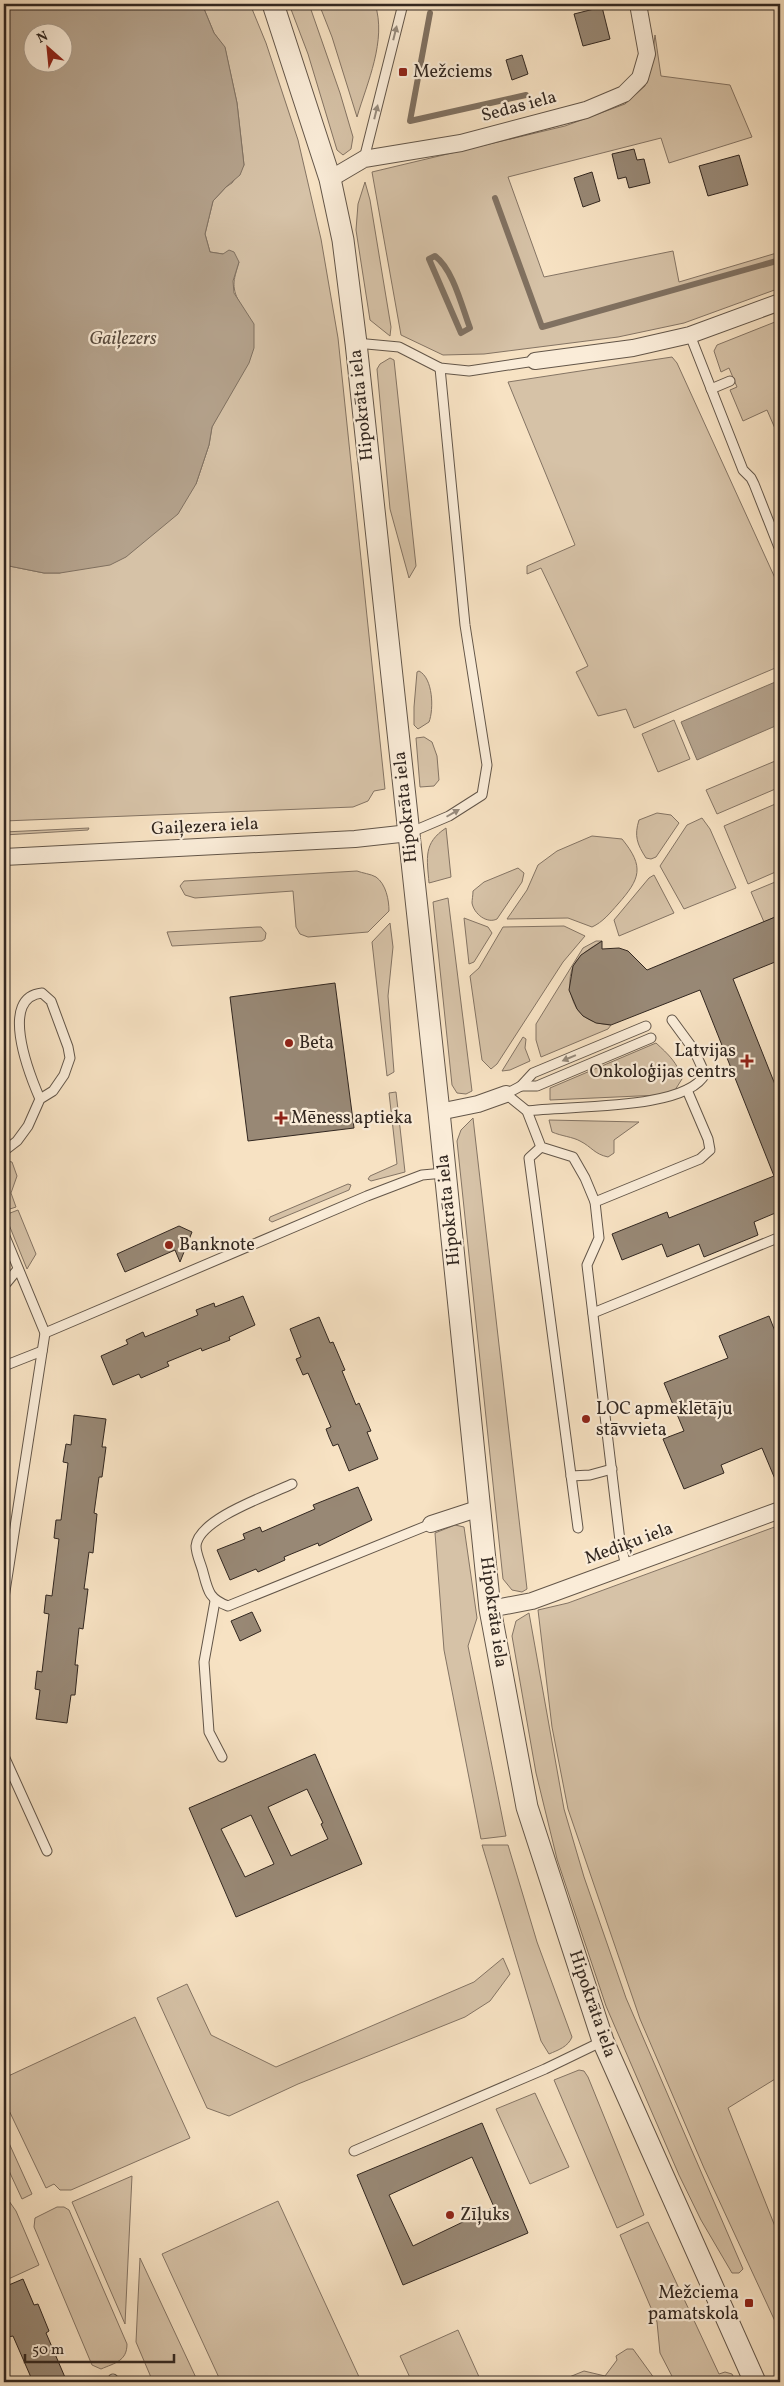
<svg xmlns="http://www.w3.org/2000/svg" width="784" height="2386" font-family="Vollkorn,serif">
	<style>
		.green { fill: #d6c2a7; stroke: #847464 }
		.water { fill: #b4a28c; stroke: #807161; fill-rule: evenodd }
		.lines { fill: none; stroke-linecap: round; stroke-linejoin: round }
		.stream { stroke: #807161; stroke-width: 6 }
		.building { fill: #988875; stroke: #322720; fill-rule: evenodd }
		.service-casing { stroke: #635649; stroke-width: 11 }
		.minor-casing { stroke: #635649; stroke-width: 18 }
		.tertiary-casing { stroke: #635649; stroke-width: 23 }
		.service { stroke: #faecd8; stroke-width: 9 }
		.minor { stroke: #faecd8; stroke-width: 16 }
		.tertiary { stroke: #faecd8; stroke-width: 21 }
		.oneway { fill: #968a7c }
		.poi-dot { fill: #8f2418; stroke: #faecd8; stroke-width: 2 }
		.labels { text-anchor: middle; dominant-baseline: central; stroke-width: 4.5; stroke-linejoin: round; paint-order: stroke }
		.poi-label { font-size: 18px; fill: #322720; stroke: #faecd8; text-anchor: start }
		.street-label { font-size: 18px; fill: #322720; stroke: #faecd8 }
		.water-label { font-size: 19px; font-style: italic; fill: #594c40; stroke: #faecd8 }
	</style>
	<rect width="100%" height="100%" fill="#f7e2c3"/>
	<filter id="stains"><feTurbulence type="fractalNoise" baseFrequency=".004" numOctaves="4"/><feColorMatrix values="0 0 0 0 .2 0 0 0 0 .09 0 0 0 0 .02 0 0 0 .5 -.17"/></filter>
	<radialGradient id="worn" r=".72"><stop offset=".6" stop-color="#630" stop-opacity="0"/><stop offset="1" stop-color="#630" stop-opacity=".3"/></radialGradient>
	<g class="green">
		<path d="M202,4H250L266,43L298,140L321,239L338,338L385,789L374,791L368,801L353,807L4,821V565L44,573H60L196,484L209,445L212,427L220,410L241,306C231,287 233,282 239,262L223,254L210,252L205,234L213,201L226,187L232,183L244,165L237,103L225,48L214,33Z"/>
		<path d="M289,4H309L340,93L353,137L351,149L343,155L337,150L308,54Z"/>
		<path d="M319,4H375C387,40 367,83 357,117L332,37Z"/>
		<path d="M655,35L661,76L730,85L752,137L669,163L661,138L508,177L544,277L673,251L679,282L780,252V288L684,323L618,337L484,354L443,355L401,335L372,172L565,126L625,104L645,86L651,66Z"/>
		<path d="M365,182L370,200L391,327L390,336L370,320L356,230L358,204Z"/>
		<path d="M780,320V440L767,410L743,421L730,390L737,387L729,368L721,372L714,351L717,345Z"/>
		<path d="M672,357L677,363L780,589V666L634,728L626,709L598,716L576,672L588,666L541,568L527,574V566L575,545L508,382Z"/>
		<path d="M390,358L394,360L416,566L409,578L390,509L377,369L380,364Z"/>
		<path d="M419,671C433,678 434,709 429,722L418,729L414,725V707L417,672Z"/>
		<path d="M674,720L690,759L658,772L642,734Z"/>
		<path d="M424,737L432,742L437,756L439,780L434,786L420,787L416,738Z"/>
		<path d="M780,759V787L717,814L706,790Z"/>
		<path d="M780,802V870L748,884L724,826Z"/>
		<path d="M657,813L671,815L679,823L656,857L651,859L646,858C637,844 634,836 639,820Z"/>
		<path d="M702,818L710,829L736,888L684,909L660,866L687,825Z"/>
		<path d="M89,828L88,830L4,835V832Z"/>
		<path d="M446,828L451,877L429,883C427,858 423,843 446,828Z"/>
		<path d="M592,836L622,839C645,867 640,879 618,904C610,913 603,922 592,927L568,918L507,919L527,890L538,865L557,851Z"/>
		<path d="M518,868L524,873L522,882L497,919C487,924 474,914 472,903C472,900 473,895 473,891L484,882Z"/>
		<path d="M357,871C362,873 371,874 376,877C386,884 389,900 389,911L368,932L308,937L300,934L296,927L293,891L195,898L185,895L180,886L184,881Z"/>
		<path d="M654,875L674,913L619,936L614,920L649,878Z"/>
		<path d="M780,880V915L764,922L751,892Z"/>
		<path d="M448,898L472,1091L466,1094L457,1093L452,1085L433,902Z"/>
		<path d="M464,918L488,927L492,933L474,962L469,964Z"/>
		<path d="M390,923L393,947L388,996L394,1072L387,1076L372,942Z"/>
		<path d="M564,926L585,936L563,962L497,1064L491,1069L482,1060L470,976L479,968L503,927Z"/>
		<path d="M257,927H261L266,933L265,939L262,941L172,946L167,932Z"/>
		<path d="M596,941H602C591,948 578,955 573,967C566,982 571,1008 585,1017C593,1023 602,1024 611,1025L608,1029L541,1057L536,1040V1024L583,948Z"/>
		<path d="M523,1037L526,1039L525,1048L530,1061L510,1070L502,1071Z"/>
		<path d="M656,1043C668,1054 678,1063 682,1079L675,1090L660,1095L550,1100V1088Z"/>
		<path d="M396,1092L405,1172L371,1181L368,1179L370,1176L397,1164L389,1093Z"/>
		<path d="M473,1118L527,1589L522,1592L512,1590L503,1579L457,1141L461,1130Z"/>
		<path d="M549,1120L639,1122L614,1140V1153L608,1157C594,1154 592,1147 580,1141C573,1137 561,1136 552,1132Z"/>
		<path d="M7,1161L12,1162L17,1176L11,1193L16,1207L4,1211V1163Z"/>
		<path d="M348,1184L351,1185L349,1190L272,1222L269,1220L270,1217Z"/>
		<path d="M18,1210L36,1254L27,1269L5,1215Z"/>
		<path d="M455,1525L464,1527L477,1618L468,1646L506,1836L481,1839L444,1650L435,1533Z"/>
		<path d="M780,1525V2076L728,2108L780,2239V2332L704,2168L640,2019L568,1809L552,1727L538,1610L568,1603Z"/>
		<path d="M529,1613L564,1809L584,1877L626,1998L743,2269L739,2273H732L701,2220L679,2175L606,2006L557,1859L536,1773L512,1636L516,1621Z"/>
		<path d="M482,1845H508L537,1942L572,2037C568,2047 558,2050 549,2054L541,2041Z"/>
		<path d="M503,1958L510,1974L490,2001L465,2017L298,2084L229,2116L207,2108L157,1998L187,1984L211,2035L276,2067L474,1982Z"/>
		<path d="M135,2017L190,2138L71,2190H60L54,2184L46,2188L4,2100V2078Z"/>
		<path d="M579,2070L584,2071L588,2077L644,2215L617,2228L554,2080Z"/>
		<path d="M535,2093L569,2167L530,2184L496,2109Z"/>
		<path d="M4,2132L32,2194L22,2199L4,2160Z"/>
		<path d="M132,2176L125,2324L72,2202Z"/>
		<path d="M9,2201L16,2211L39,2265L4,2281V2208Z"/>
		<path d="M278,2201L360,2379L353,2382H221L162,2254Z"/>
		<path d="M57,2207H64L69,2210L127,2344C127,2361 115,2363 101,2369L92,2365L34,2227L35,2218Z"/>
		<path d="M648,2222L719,2374L725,2372L732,2374L736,2382H675L660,2353L657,2322L620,2235Z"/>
		<path d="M140,2258L198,2382H153L136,2342Z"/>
		<path d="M458,2330L480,2379L472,2382H412L400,2356Z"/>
		<path d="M627,2349H633L657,2382H557L584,2371L605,2376L617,2360L616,2356Z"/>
	</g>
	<g class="water">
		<path d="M4,4H202L214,33L225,47L237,103L244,165L240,175L226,187L213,201L205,234L210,252L223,254L229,250L234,252L239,262L233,281L234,293L254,324V348L249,363L212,427L209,445L196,484L178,514L126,557L110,565L60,573H44L4,565ZM32,32H62V62H32Z"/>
		<path d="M780,680V724L697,760L681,722Z"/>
	</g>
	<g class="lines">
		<g class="stream">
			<path d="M430,13L410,121L526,95"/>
			<path d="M495,198L542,327L780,260"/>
			<path d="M435,256C453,269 462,307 470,328L461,333L429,259Z"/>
		</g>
	</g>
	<g class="building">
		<path d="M602,7L610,39L583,46L574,14Z"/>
		<path d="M522,55L528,74L512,80L506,60Z"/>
		<path d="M634,149L637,160L644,159L650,183L629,188L626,177L618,179L612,154Z"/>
		<path d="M739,155L748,185L708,196L699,166Z"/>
		<path d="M592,172L600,201L583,207L574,178Z"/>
		<path d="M780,915V960L733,979L780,1097V1211L754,1222L758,1235L704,1257L699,1244L667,1257L662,1244L622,1260L612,1234L667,1212L669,1218L774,1176L700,990L611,1025L596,1023L583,1016L577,1009L569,990L573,966L581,955L602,941V949L619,948L628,951L647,970Z"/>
		<path d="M335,983L354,1128L248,1141L230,997Z"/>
		<path d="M179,1226L192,1232L180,1262L175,1250L125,1272L117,1254Z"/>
		<path d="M243,1296L255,1325L229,1337L230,1340L202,1351L201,1348L167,1362L169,1366L141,1378L139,1374L113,1385L101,1356L128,1344L126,1340L143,1332L145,1337L198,1315L196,1310L214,1303L215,1307Z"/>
		<path d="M769,1316L780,1344V1491L762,1448L721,1465L724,1473L684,1489L663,1439L684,1431L664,1383L728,1358L719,1336Z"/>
		<path d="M319,1317L330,1343L333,1342L345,1370L342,1371L356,1405L359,1403L371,1431L367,1432L378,1459L349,1471L338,1444L333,1446L329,1437L326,1429L331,1427L308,1373L303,1375L296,1359L301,1357L290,1329Z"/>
		<path d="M74,1415L106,1419L102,1447H106L102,1477H99L94,1513L97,1514L93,1553L89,1552L84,1589H88L83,1629L79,1628L75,1665H78L75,1695H71L67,1723L36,1719L40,1690L35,1689L37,1671L42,1672L49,1614L44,1613L46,1595L52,1596L59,1539L54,1538L56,1520H61L68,1463L63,1462L66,1444L71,1445Z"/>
		<path d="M358,1487L372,1520L319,1546L318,1543L284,1557L285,1560L258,1572L256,1569L230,1580L217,1550L245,1539L243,1534L260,1527L262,1532L315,1509L313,1505Z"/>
		<path d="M252,1612L261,1631L240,1641L231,1621Z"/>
		<path d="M315,1754L362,1864L236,1917L189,1808ZM307,1789L323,1823L321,1824L328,1839L291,1856L268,1807ZM251,1815L274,1864L245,1877L221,1829Z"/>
		<path d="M482,2123L528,2233L403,2285L357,2175ZM472,2157L494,2207L413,2246L389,2195Z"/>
		<path d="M23,2279L34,2305L38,2304L49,2331L46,2333L67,2382H33L13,2336L8,2337L4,2327V2287Z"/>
	</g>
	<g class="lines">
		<g class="service-casing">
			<g id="service">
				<path d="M364,159L403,4"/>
				<path d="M690,335L743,470L751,478L754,484L780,550"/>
				<path d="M356,343L399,347L440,368L469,371L535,361"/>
				<path d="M711,389L730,381"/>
				<path d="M409,833L449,816L482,795L487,765L465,625L440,368"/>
				<path d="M521,1086H537L651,1038"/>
				<path d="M527,1111C567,1105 686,1111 705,1074L694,1050L672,1020"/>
				<path d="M541,1147L529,1158L578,1528"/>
				<path d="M4,1151L17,1141L28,1126L40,1099L53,1091L64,1075L70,1058L68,1047L51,1001L42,993C0,997 27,1069 40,1099"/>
				<path d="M595,1202L700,1159L710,1150L708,1139L687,1090"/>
				<path d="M4,1234L45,1333L4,1598"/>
				<path d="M4,1286L18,1269"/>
				<path d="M593,1313L780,1237"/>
				<path d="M45,1333L367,1196L422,1175L444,1173"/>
				<path d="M4,1366L42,1351"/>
				<path d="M571,1476L590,1475L612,1469"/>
				<path d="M292,1484C269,1495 198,1519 196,1546C196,1554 201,1564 203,1572C208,1591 209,1599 228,1606L431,1524"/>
				<path d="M626,1566L620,1541L587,1265L599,1238L595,1202L585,1178L573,1157L541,1147L527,1111L506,1094L521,1086L533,1073L646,1026"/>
				<path d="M215,1601L204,1662L209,1732L222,1757"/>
				<path d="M4,1756L47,1851"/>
				<path d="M354,2151L545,2069L603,2041"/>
				<path d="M113,2379L114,2382"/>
			</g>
		</g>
		<g class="minor-casing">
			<g id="minor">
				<path d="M330,179L364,159L461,143L586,110L624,94L640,78L647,54L638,4"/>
				<path d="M535,361L633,348L690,335L780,302"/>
				<path d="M4,857L355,839L409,833"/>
				<path d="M439,1112L478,1104L506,1094"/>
				<path d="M431,1524L480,1508"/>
				<path d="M490,1609L532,1601L780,1510"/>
			</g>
		</g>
		<g class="tertiary-casing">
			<path id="tertiary" d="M273,4L330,179L343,240L356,343L439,1112L490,1609L527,1807L603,2041L755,2382"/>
		</g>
		<use href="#service" class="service"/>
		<use href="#minor" class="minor"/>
		<use href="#tertiary" class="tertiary"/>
	</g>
	<defs><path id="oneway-solid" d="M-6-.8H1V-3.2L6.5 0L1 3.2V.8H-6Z" transform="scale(1.25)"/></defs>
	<g class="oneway">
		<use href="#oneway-solid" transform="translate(395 33) rotate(-76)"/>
		<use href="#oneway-solid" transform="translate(376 112) rotate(-76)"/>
		<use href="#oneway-solid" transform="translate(453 813) rotate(-30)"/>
		<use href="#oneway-solid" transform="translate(569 1058) rotate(157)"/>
	</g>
	<g class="poi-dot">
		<rect x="398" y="67" width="10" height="10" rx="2.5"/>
		<circle cx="289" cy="1043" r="5"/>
		<path d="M744.5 1053.5h5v5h5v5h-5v5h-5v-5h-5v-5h5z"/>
		<path d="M278.5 1110.5h5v5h5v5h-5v5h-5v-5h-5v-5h5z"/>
		<circle cx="169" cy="1245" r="5"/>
		<circle cx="586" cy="1419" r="5"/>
		<circle cx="450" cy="2215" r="5"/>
		<rect x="744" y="2298" width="10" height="10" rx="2.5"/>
	</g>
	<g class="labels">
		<g class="poi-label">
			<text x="413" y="72">Mežciems</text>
			<text x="299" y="1043">Beta</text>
			<text x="736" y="1051" text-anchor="end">Latvijas<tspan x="736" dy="21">Onkoloģijas centrs</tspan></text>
			<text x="291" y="1118">Mēness aptieka</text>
			<text x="179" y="1245">Banknote</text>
			<text x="596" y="1409">LOC apmeklētāju<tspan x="596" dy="21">stāvvieta</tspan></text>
			<text x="460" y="2215">Zīļuks</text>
			<text x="739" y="2293" text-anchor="end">Mežciema<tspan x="739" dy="21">pamatskola</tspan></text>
		</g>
		<g class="street-label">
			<text transform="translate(519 107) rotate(-15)">Sedas iela</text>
			<text transform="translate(362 405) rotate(-96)">Hipokrāta iela</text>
			<text transform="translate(406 807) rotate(-96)">Hipokrāta iela</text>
			<text transform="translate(205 827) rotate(-3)">Gaiļezera iela</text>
			<text transform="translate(449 1210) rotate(-96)">Hipokrāta iela</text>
			<text transform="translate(629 1544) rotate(-20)">Mediķu iela</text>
			<text transform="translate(493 1612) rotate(82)">Hipokrāta iela</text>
			<text transform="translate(592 2004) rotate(71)">Hipokrāta iela</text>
		</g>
		<g class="water-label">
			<text x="123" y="339">Gaiļezers</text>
		</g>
	</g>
	<rect width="784" height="2386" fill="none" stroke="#f7e2c3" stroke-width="20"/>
	<rect x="5" y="5" width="774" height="2376" fill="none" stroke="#322720" stroke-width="2.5"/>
	<rect x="10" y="10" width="764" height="2366" fill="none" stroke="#322720"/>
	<g transform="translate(48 48) rotate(333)"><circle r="24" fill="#faecd8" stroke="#aa9d8e"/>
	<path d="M0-4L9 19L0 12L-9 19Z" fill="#8f2418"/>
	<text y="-8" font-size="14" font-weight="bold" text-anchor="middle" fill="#322720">N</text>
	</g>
	<path d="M25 2354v8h149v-8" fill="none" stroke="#322720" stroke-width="2.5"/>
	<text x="32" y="2354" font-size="15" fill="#322720" stroke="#faecd8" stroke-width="4" paint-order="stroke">50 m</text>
	<rect width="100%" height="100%" filter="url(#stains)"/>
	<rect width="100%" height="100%" fill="url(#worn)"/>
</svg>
